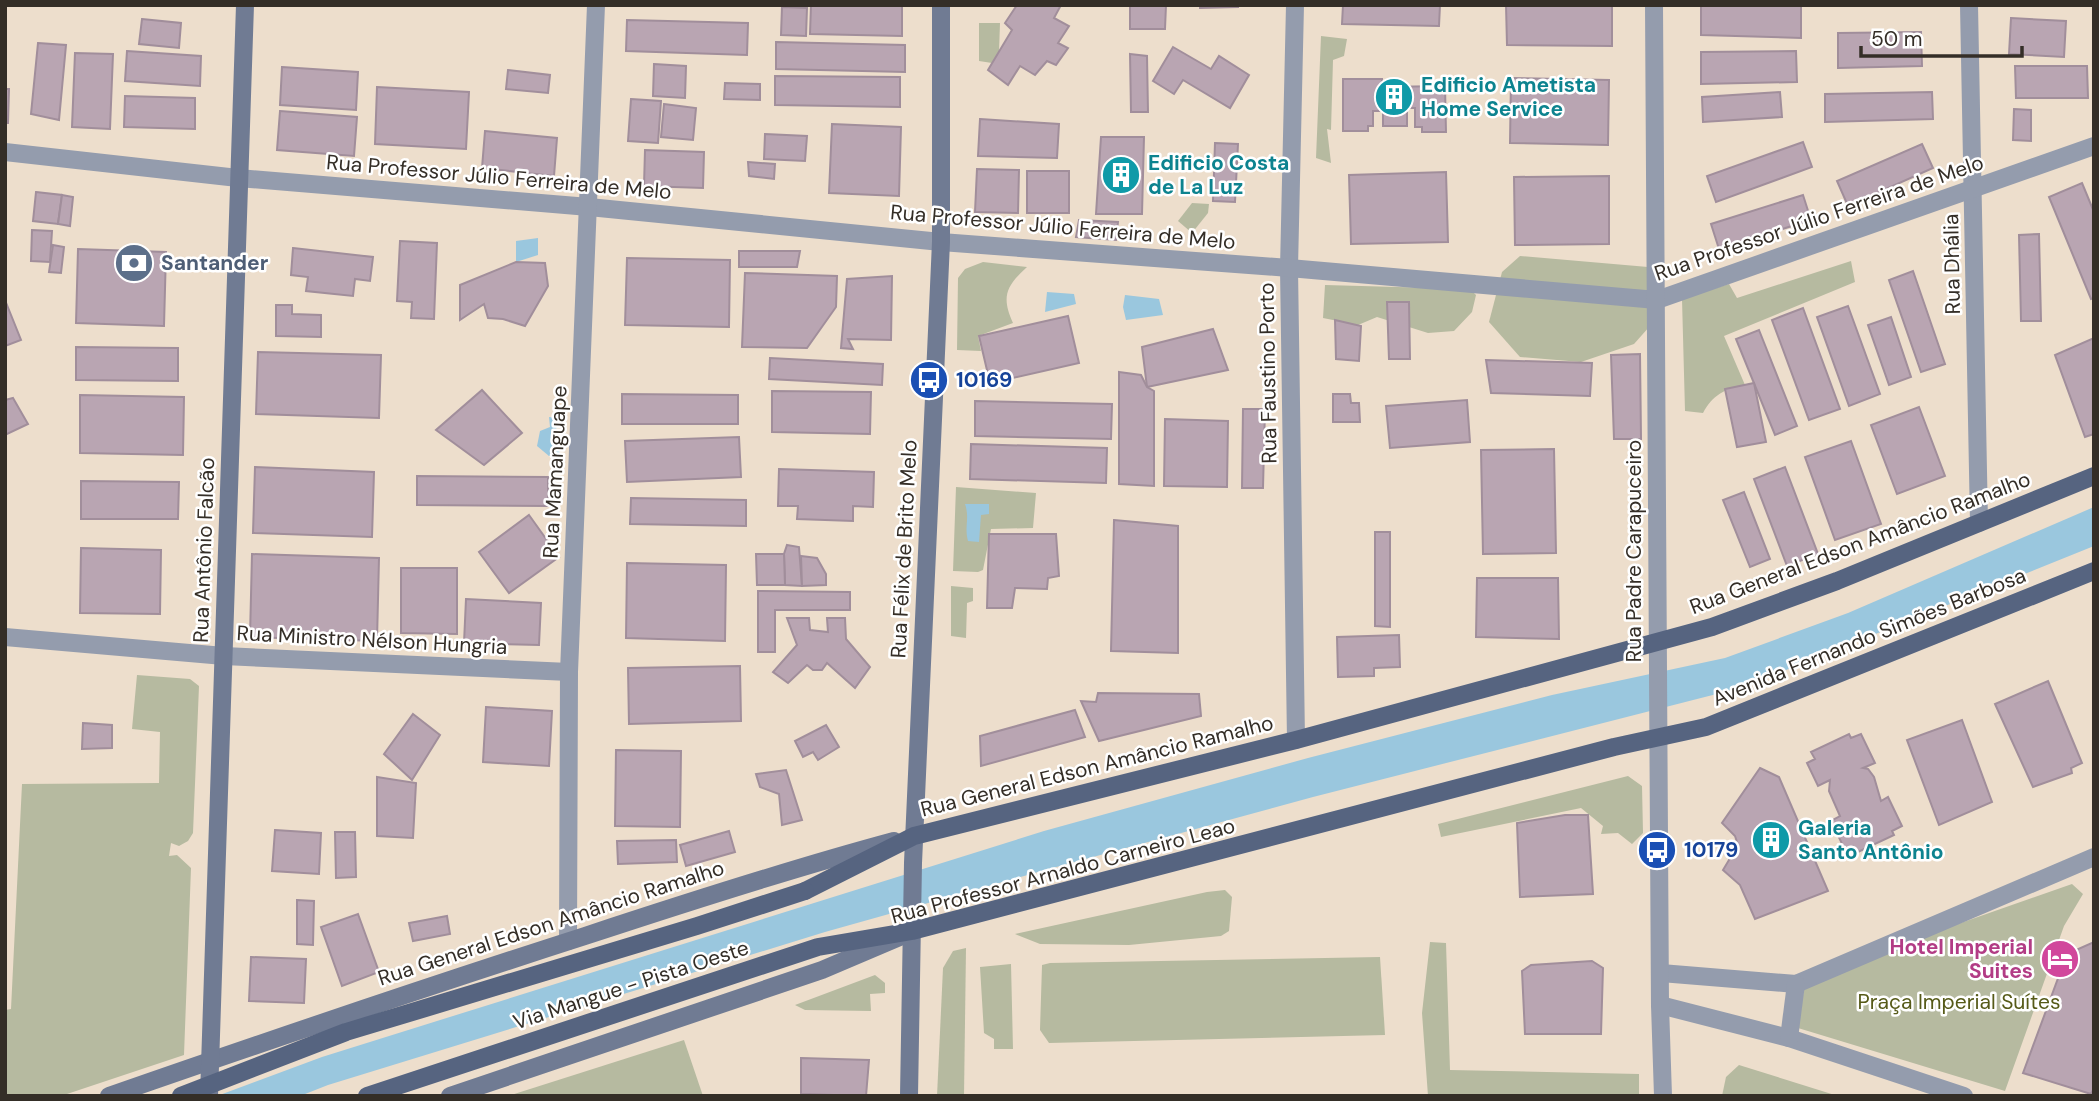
<svg xmlns="http://www.w3.org/2000/svg" width="2099" height="1101" font-family="'DM Sans',sans-serif">
	<style>
		.green { fill: #b6baa0 }
		.water { fill: #9ac7de }
		.building { fill: #b9a5b2; stroke: #a18e9b; stroke-width: 2 }
		.lines { fill: none; stroke-linecap: round; stroke-linejoin: round }
		.minor { stroke: #949cad; stroke-width: 18 }
		.tertiary { stroke: #949cad; stroke-width: 18 }
		.secondary { stroke: #707b93; stroke-width: 18 }
		.primary { stroke: #566480; stroke-width: 18 }
		.primary-bridge { stroke: #566480; stroke-width: 18 }
		.labels { text-anchor: middle; dominant-baseline: central; stroke-width: 5; stroke-linejoin: round; paint-order: stroke }
		.culture-label { font-size: 21px; font-weight: bold; fill: #0d838f; stroke: #fff; text-anchor: start }
		.street-label { font-size: 21px; fill: #342e27; stroke: #fff }
		.service-label { font-size: 21px; font-weight: bold; fill: #4e5e75; stroke: #fff; text-anchor: start }
		.transit-label { font-size: 21px; font-weight: bold; fill: #164399; stroke: #fff; text-anchor: start }
		.hotel-label { font-size: 21px; font-weight: bold; fill: #b23c85; stroke: #fff; text-anchor: end }
		.park-label { font-size: 21px; fill: #565a18; stroke: #fff }
	</style>
	<rect width="100%" height="100%" fill="#eddecc"/>
	<g class="green">
		<path d="M979,23H1000L999,52L992,63L979,61Z"/>
		<path d="M1321,36L1347,39L1344,56L1333,60L1331,130L1327,129L1331,163L1316,158Z"/>
		<path d="M1192,203L1209,204L1208,213L1192,233L1178,221Z"/>
		<path d="M1520,256L1648,267L1650,326L1634,344L1581,362L1520,357L1489,322L1502,272Z"/>
		<path d="M1851,261L1855,282L1724,336L1745,385C1724,389 1713,395 1703,413L1685,411L1682,299L1729,284L1737,298Z"/>
		<path d="M983,262L1027,267C1006,286 1001,297 1013,323L978,336L981,351L957,350L958,278L965,269Z"/>
		<path d="M1325,285L1470,289L1476,295L1472,312L1454,331L1428,333L1377,317L1358,325L1323,318Z"/>
		<path d="M956,487L1036,493L1033,528L991,529L983,570L978,572L953,571Z"/>
		<path d="M951,586L973,588V601L967,603L966,638L951,636Z"/>
		<path d="M137,675L190,679L199,686L193,833L188,841L179,846L171,843L169,856L177,855L191,868L184,1055L61,1096H5V1010L11,1009L22,784L159,783L160,732L132,729Z"/>
		<path d="M1628,776L1642,786L1643,833L1632,844L1618,833L1601,834L1603,826L1581,808L1441,837L1438,824Z"/>
		<path d="M2072,884L2083,894L2064,926L2005,1091L1798,1028L1804,989L1935,932Z"/>
		<path d="M1225,890L1232,897L1229,931L1221,936L1129,945L1040,944L1015,934L1207,892Z"/>
		<path d="M1430,942L1446,943L1450,1070L1639,1074V1096H1428L1422,1013Z"/>
		<path d="M966,948L964,1096H937L943,968L953,951Z"/>
		<path d="M1380,957L1385,1035L1049,1043L1040,1030L1042,965L1050,963Z"/>
		<path d="M1011,964L1013,1049H994V1039L984,1033L980,967Z"/>
		<path d="M875,975L885,983V993L870,994L871,1011L805,1010L795,1005Z"/>
		<path d="M684,1040L703,1096H508Z"/>
		<path d="M1739,1065L1838,1096H1722L1726,1077Z"/>
	</g>
	<g class="water">
		<path d="M538,238V255L516,262V241Z"/>
		<path d="M1047,292L1074,294L1076,304L1045,312Z"/>
		<path d="M1125,295L1159,299L1163,315L1126,320L1123,307Z"/>
		<path d="M549,417L557,418L556,434L560,455L549,456L537,446L540,431L550,427Z"/>
		<path d="M965,504H989V514L981,515L979,542L968,541C964,526 970,519 965,504Z"/>
		<path d="M2094,507V546L1744,687L1313,797L1049,869L825,932L328,1085L300,1096H217L322,1057L1044,831L1308,758L1552,695L1725,658L1848,613Z"/>
	</g>
	<g class="building">
		<path d="M811,5L902,6V36L810,34Z"/>
		<path d="M1017,5H1061L1054,18L1069,26L1058,43L1068,48L1056,65L1047,61L1035,75L1020,66L1008,85L988,70L1012,30L1005,23Z"/>
		<path d="M1130,5H1166L1165,29H1130Z"/>
		<path d="M1200,5H1238V7L1200,8Z"/>
		<path d="M1343,5H1440L1439,26L1342,24Z"/>
		<path d="M1506,5H1612V46L1507,45Z"/>
		<path d="M1701,5H1801V38L1701,35Z"/>
		<path d="M782,7L807,8L806,36L781,35Z"/>
		<path d="M2011,18L2066,21L2064,57L2009,54Z"/>
		<path d="M142,19L181,23L179,48L139,44Z"/>
		<path d="M627,20L748,23L747,55L626,51Z"/>
		<path d="M1921,32L1922,66L1838,68V33Z"/>
		<path d="M776,42L905,45V72L776,69Z"/>
		<path d="M38,43L66,45L59,120L31,114Z"/>
		<path d="M1173,47L1211,69L1219,56L1249,75L1230,108L1183,80L1174,94L1153,81Z"/>
		<path d="M127,51L201,56L200,86L125,81Z"/>
		<path d="M1796,51L1797,82L1701,84V52Z"/>
		<path d="M75,53L113,54L110,129L72,127Z"/>
		<path d="M1130,54L1147,56L1148,112H1131Z"/>
		<path d="M654,64L686,66L685,98L653,96Z"/>
		<path d="M2015,66H2087L2088,98H2016Z"/>
		<path d="M282,67L358,72L356,110L280,105Z"/>
		<path d="M508,70L550,75L548,93L506,89Z"/>
		<path d="M775,76L900,77V107L775,105Z"/>
		<path d="M1511,78L1609,80L1608,145L1510,143Z"/>
		<path d="M1343,79H1382V87L1445,86L1446,132H1422V127H1415V108H1407V126H1383V111H1373V126H1368V131H1343Z"/>
		<path d="M725,83L760,84V100L724,99Z"/>
		<path d="M377,87L469,92L466,149L375,144Z"/>
		<path d="M5,89H9L8,123H5Z"/>
		<path d="M1780,92L1782,117L1703,122L1702,97Z"/>
		<path d="M1932,92L1933,119L1825,122V94Z"/>
		<path d="M125,96L195,98V129L124,127Z"/>
		<path d="M631,99L661,101L658,143L628,141Z"/>
		<path d="M664,104L696,108L693,140L661,137Z"/>
		<path d="M2014,109L2031,110V141L2013,140Z"/>
		<path d="M280,111L357,117L354,156L277,150Z"/>
		<path d="M980,119L1059,124L1057,158L978,156Z"/>
		<path d="M832,124L901,127L899,196L829,193Z"/>
		<path d="M485,131L557,138L554,176L482,168Z"/>
		<path d="M765,134L807,136L805,161L764,159Z"/>
		<path d="M1101,137H1144L1142,214H1096Z"/>
		<path d="M1803,142L1812,167L1716,202L1707,176Z"/>
		<path d="M1215,143L1238,144L1235,202L1213,201Z"/>
		<path d="M1922,144L1933,168L1848,206L1837,181Z"/>
		<path d="M645,150L704,152L703,188L644,186Z"/>
		<path d="M748,162L775,164L774,179L749,176Z"/>
		<path d="M977,169L1019,170L1018,213L975,212Z"/>
		<rect x="1027" y="171" width="42" height="42"/>
		<path d="M1446,172L1448,242L1351,244L1349,175Z"/>
		<path d="M1609,176V244L1515,245L1514,177Z"/>
		<path d="M2082,183L2094,212V298L2091,299L2049,197Z"/>
		<path d="M36,192L62,195L58,224L33,221Z"/>
		<path d="M62,195L73,197L70,226L58,224Z"/>
		<path d="M1803,195L1811,220L1719,249L1711,224Z"/>
		<path d="M1079,220L1118,222L1116,240L1076,237Z"/>
		<path d="M32,230L52,231L50,262L31,261Z"/>
		<path d="M2039,234L2041,321H2021L2019,235Z"/>
		<path d="M400,241L437,243L434,319L411,318L412,302L397,301Z"/>
		<path d="M53,245L64,247L61,273L49,272Z"/>
		<path d="M293,248L373,257L370,281L355,279L353,296L306,291L308,277L291,275Z"/>
		<path d="M78,249L166,252L164,326L76,323Z"/>
		<path d="M739,251H800L797,267H739Z"/>
		<path d="M627,258L730,260L729,327L625,325Z"/>
		<path d="M516,262L545,263L548,286L525,326L503,319L488,318L484,304L460,320V285Z"/>
		<path d="M1913,271L1945,364L1921,372L1889,280Z"/>
		<path d="M745,273L837,276L836,307L807,348L742,347Z"/>
		<path d="M892,276L891,340L848,339L853,349L841,348L847,279Z"/>
		<path d="M5,300L21,340L5,346Z"/>
		<path d="M1387,302H1409L1410,359H1389Z"/>
		<path d="M276,305H292V314L321,315V337L276,336Z"/>
		<path d="M1848,306L1880,394L1849,406L1817,317Z"/>
		<path d="M1803,308L1840,409L1809,420L1772,320Z"/>
		<path d="M1068,316L1079,363L990,383L979,336Z"/>
		<path d="M1891,317L1911,377L1889,385L1868,325Z"/>
		<path d="M1335,320L1361,326L1359,361L1336,359Z"/>
		<path d="M1213,329L1228,370L1147,387L1142,347Z"/>
		<path d="M1759,330L1797,426L1775,435L1736,339Z"/>
		<path d="M2094,338V434L2085,437L2055,355Z"/>
		<path d="M76,347L178,348V381L76,380Z"/>
		<path d="M258,352L381,355L379,418L256,414Z"/>
		<path d="M1640,354L1641,439H1614L1611,355Z"/>
		<path d="M770,358L883,364L882,385L769,379Z"/>
		<path d="M1486,360L1592,363L1590,396L1491,393Z"/>
		<path d="M1119,372L1141,375L1147,387L1154,391V486L1119,484Z"/>
		<path d="M1754,383L1766,442L1737,447L1725,389Z"/>
		<path d="M482,390L522,433L484,465L436,430Z"/>
		<path d="M772,391L871,392L870,434L772,432Z"/>
		<path d="M622,394L738,395V424H622Z"/>
		<path d="M1333,394H1350L1351,403H1359L1360,422H1333Z"/>
		<path d="M80,395L184,397L183,455L80,453Z"/>
		<path d="M13,398L28,424L5,435V400Z"/>
		<path d="M1467,400L1470,442L1390,448L1386,406Z"/>
		<path d="M975,401L1112,404L1111,439L975,436Z"/>
		<path d="M1919,407L1945,476L1897,494L1871,425Z"/>
		<path d="M1243,409H1265L1263,488H1242Z"/>
		<path d="M1165,419L1228,421L1227,487L1164,486Z"/>
		<path d="M739,437L741,477L627,482L625,441Z"/>
		<path d="M1851,441L1881,524L1835,540L1805,457Z"/>
		<path d="M971,444L1107,448L1106,483L970,479Z"/>
		<path d="M1554,449L1556,553L1483,554L1481,450Z"/>
		<path d="M255,467L374,472L372,537L253,533Z"/>
		<path d="M1785,467L1818,554L1787,566L1754,479Z"/>
		<path d="M779,469L874,472L873,507L853,506V521L797,519L798,506H778Z"/>
		<path d="M417,476L548,477V506L417,505Z"/>
		<path d="M81,481L179,482L178,519H81Z"/>
		<path d="M1744,492L1770,559L1750,567L1723,500Z"/>
		<path d="M631,498L746,500V526L630,524Z"/>
		<path d="M529,515L559,557L509,593L479,552Z"/>
		<path d="M1114,520L1178,526V653L1111,651Z"/>
		<path d="M1375,532H1390V627L1375,626Z"/>
		<path d="M989,534H1056L1059,576L1048,578L1047,589L1015,588L1012,608H987Z"/>
		<path d="M787,545L799,547L802,586L785,585L784,554Z"/>
		<path d="M81,548L161,550L160,614L80,613Z"/>
		<path d="M252,554L379,558L377,641L250,637Z"/>
		<path d="M756,554H784L785,585H757Z"/>
		<path d="M801,556L817,558L826,574V585L802,586Z"/>
		<path d="M627,563L726,565L725,641L626,638Z"/>
		<path d="M401,568H457V634L401,633Z"/>
		<path d="M1477,578H1558L1559,639L1476,637Z"/>
		<path d="M758,591L850,592V610H775V652H758Z"/>
		<path d="M466,599L541,603L539,645L464,643Z"/>
		<path d="M787,618H809L810,630L828,632L827,618H845L846,639L870,667L855,688L827,663L822,670H813L807,665L788,683L773,672L797,645Z"/>
		<path d="M1399,635L1400,667L1374,668V676L1338,677L1337,637Z"/>
		<path d="M740,666L741,721L629,724L628,668Z"/>
		<path d="M2048,681L2082,763L2071,768L2072,773L2033,787L1995,704Z"/>
		<path d="M1098,693L1199,694L1201,716L1099,741L1081,701L1096,702Z"/>
		<path d="M486,707L552,711L549,766L483,762Z"/>
		<path d="M1075,710L1085,737L981,766L980,736Z"/>
		<path d="M413,714L440,735L412,780L384,754Z"/>
		<path d="M1962,720L1992,802L1939,825L1907,740Z"/>
		<path d="M83,723L112,725V748L82,749Z"/>
		<path d="M826,725L839,747L818,760L813,752L803,757L795,741Z"/>
		<path d="M1849,734L1851,738L1861,734L1875,763L1863,768L1868,769L1874,777L1881,801L1888,797L1902,826L1892,831L1894,835L1856,853L1853,846L1845,850L1831,821L1840,816L1829,791L1830,780L1818,786L1807,763L1815,759L1811,752Z"/>
		<path d="M616,750L681,751L680,827L615,826Z"/>
		<path d="M1760,768L1779,777L1828,891L1755,919L1740,885L1723,870L1738,845L1735,836L1722,823Z"/>
		<path d="M786,770L802,820L782,825L779,794L760,787L756,774Z"/>
		<path d="M377,777L416,783L413,838L377,836Z"/>
		<path d="M1565,815H1588L1593,894L1520,897L1517,823Z"/>
		<path d="M275,830L321,833L319,874L272,871Z"/>
		<path d="M729,831L735,852L686,866L680,845Z"/>
		<path d="M335,832H355L356,877L336,878Z"/>
		<path d="M676,840L677,862L618,864L617,841Z"/>
		<path d="M297,900L314,901L313,945L297,944Z"/>
		<path d="M358,914L379,972L342,986L321,927Z"/>
		<path d="M447,916L450,934L413,941L409,923Z"/>
		<path d="M2094,942V1088L2091,1094L2023,1073L2067,954Z"/>
		<path d="M251,957L306,959L304,1003L249,1001Z"/>
		<path d="M1592,961L1603,968L1601,1034H1525L1522,971L1531,965Z"/>
		<path d="M801,1058L869,1060L866,1096L801,1094Z"/>
	</g>
	<g class="lines">
		<g class="minor">
			<path d="M1295,5L1289,268L1296,740"/>
			<path d="M1969,5L1979,523"/>
			<path d="M5,152L238,178L589,207L941,242L1289,268L1657,300L2094,146"/>
			<path d="M5,637L224,656L569,672"/>
			<path d="M568,941L569,672L596,5"/>
			<path d="M1661,973L1796,984L2094,857"/>
			<path d="M1660,1005L1789,1038L1964,1096"/>
			<path d="M1789,1038L1796,984"/>
		</g>
		<path class="tertiary" d="M1654,5L1660,1005L1663,1096"/>
		<g class="secondary">
			<path d="M109,1096C267,1041 426,987 585,936C688,902 790,869 894,841"/>
			<path d="M209,1096L245,5"/>
			<path d="M450,1096L822,970L902,936"/>
			<path d="M909,1096L913,863L941,242V5"/>
		</g>
		<g class="primary">
			<path d="M805,891L914,836L1296,740L1712,627L1837,581L2094,476"/>
			<path d="M367,1096L818,947L912,931L1614,747L1706,727L2094,571"/>
		</g>
		<path class="primary-bridge" d="M181,1096L346,1032L697,926L805,891"/>
	</g>
	<defs>
		<g id="building-disc" transform="scale(2.0125)"><circle r="9.5" fill="#0f9aa8" stroke="#fff"/><path d="M-4-6H4V6H1V3H-1V6H-4ZM-2.5-4.3h1.7v1.8h-1.7ZM.8-4.3h1.7v1.8H.8ZM-2.5-1h1.7V.8h-1.7ZM.8-1h1.7V.8H.8Z" fill="#fff"/></g>
		<g id="bank-disc" transform="scale(2.0125)"><circle r="9.5" fill="#5c6f8a" stroke="#fff"/><path d="M-6-4H6V4H-6ZM0-2.3a2.3 2.3 0 1 0 0 4.6a2.3 2.3 0 1 0 0-4.6Z" fill="#fff"/></g>
		<g id="bus-disc" transform="scale(2.0125)"><circle r="9.5" fill="#1a4fb4" stroke="#fff"/><path d="M-5-6H5V4H4V6H2V4H-2V6H-4V4H-5ZM-3.5-4V0h7V-4ZM-3.5 1.2v1.5H-2V1.2ZM2 1.2v1.5H3.5V1.2Z" fill="#fff"/></g>
		<g id="hotel-disc" transform="scale(2.0125)"><circle r="9.5" fill="#d1479c" stroke="#fff"/><path d="M-6-4.5h1.5V1H6V5H4.5V3h-9V5H-6ZM-4 0a1.8 1.8 0 1 1 3.6 0ZM.5 0V-2.5h3Q6-2.5 6 0Z" fill="#fff"/></g>
	</defs>
	<g fill-rule="evenodd">
		<use href="#building-disc" x="1394" y="97"/>
		<use href="#building-disc" x="1121" y="175"/>
		<use href="#bank-disc" x="134" y="263"/>
		<use href="#bus-disc" x="929" y="380"/>
		<use href="#building-disc" x="1771" y="840"/>
		<use href="#bus-disc" x="1657" y="850"/>
		<use href="#hotel-disc" x="2060" y="959"/>
	</g>
	<g class="labels">
		<g class="culture-label">
			<text x="1421" y="85">Edificio Ametista<tspan x="1421" dy="24">Home Service</tspan></text>
			<text x="1148" y="163">Edificio Costa<tspan x="1148" dy="24">de La Luz</tspan></text>
			<text x="1798" y="828">Galeria<tspan x="1798" dy="24">Santo Antônio</tspan></text>
		</g>
		<g class="street-label">
			<text transform="translate(499 177) rotate(5)">Rua Professor Júlio Ferreira de Melo</text>
			<text transform="translate(1819 218) rotate(-19)">Rua Professor Júlio Ferreira de Melo</text>
			<text transform="translate(1063 227) rotate(5)">Rua Professor Júlio Ferreira de Melo</text>
			<text transform="translate(1952 264) rotate(-91)">Rua Dhália</text>
			<text transform="translate(1268 373) rotate(-91)">Rua Faustino Porto</text>
			<text transform="translate(555 472) rotate(-87)">Rua Mamanguape</text>
			<text transform="translate(1860 543) rotate(-21)">Rua General Edson Amâncio Ramalho</text>
			<text transform="translate(904 549) rotate(-87)">Rua Félix de Brito Melo</text>
			<text transform="translate(204 550) rotate(-88)">Rua Antônio Falcão</text>
			<text transform="translate(1634 551) rotate(-90)">Rua Padre Carapuceiro</text>
			<text transform="translate(1869 637) rotate(-22)">Avenida Fernando Simões Barbosa</text>
			<text transform="translate(372 640) rotate(3)">Rua Ministro Nélson Hungria</text>
			<text transform="translate(1097 766) rotate(-14)">Rua General Edson Amâncio Ramalho</text>
			<text transform="translate(1063 871) rotate(-15)">Rua Professor Arnaldo Carneiro Leao</text>
			<text transform="translate(551 923) rotate(-18)">Rua General Edson Amâncio Ramalho</text>
			<text transform="translate(631 985) rotate(-18)">Via Mangue - Pista Oeste</text>
		</g>
		<g class="service-label">
			<text x="161" y="263">Santander</text>
		</g>
		<g class="transit-label">
			<text x="956" y="380">10169</text>
			<text x="1684" y="850">10179</text>
		</g>
		<g class="hotel-label">
			<text x="2033" y="947">Hotel Imperial<tspan x="2033" dy="24">Suites</tspan></text>
		</g>
		<g class="park-label">
			<text x="1959" y="1002">Praça Imperial Suítes</text>
		</g>
	</g>
	<rect width="2099" height="1101" fill="none" stroke="#342e27" stroke-width="14"/>
	<path d="M1861 46v10h161v-10" fill="none" stroke="#342e27" stroke-width="3.5"/>
	<text x="1871" y="46" font-size="21" fill="#342e27" stroke="#ffffff" stroke-width="5" paint-order="stroke">50 m</text>
</svg>
